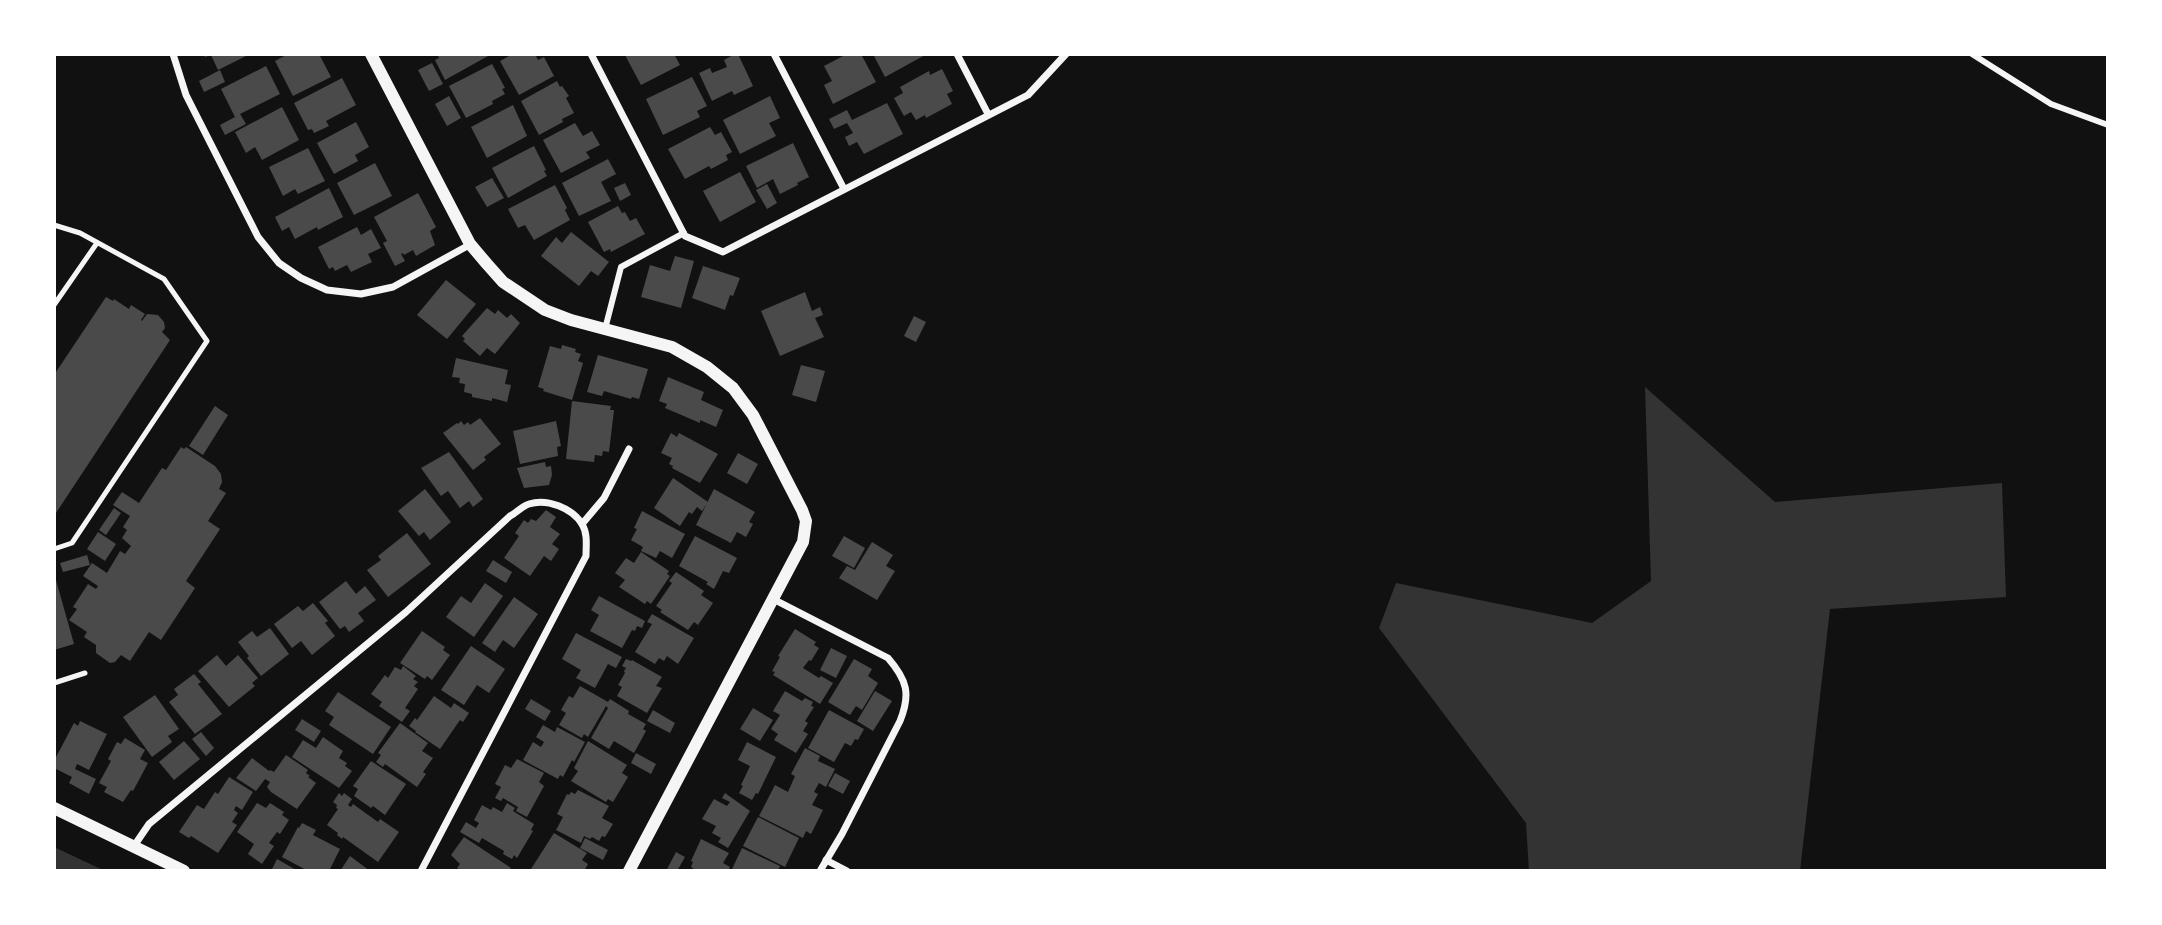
<svg xmlns="http://www.w3.org/2000/svg" width="2162" height="925" font-family="'Source Sans 3',sans-serif">
	<style>
		.water { fill: #333 }
		.building { fill: #4a4a4a }
		.lines { fill: none; stroke-linecap: round; stroke-linejoin: round }
		.service { stroke: #f5f5f5; stroke-width: 5 }
		.pedestrian { stroke: #f5f5f5; stroke-width: 6 }
		.minor { stroke: #f5f5f5; stroke-width: 7 }
		.tertiary { stroke: #f5f5f5; stroke-width: 12 }
	</style>
	<rect width="100%" height="100%" fill="#111"/>
	<g class="water">
		<path d="M1645,387L1775,502L2002,483L2006,597L1830,609L1800,871H1529L1526,823L1379,628L1396,583L1592,623L1651,581Z"/>
		<path d="M54,847L105,871H54Z"/>
	</g>
	<g class="building">
		<path d="M203,54H250L218,70L211,55L205,57Z"/>
		<path d="M288,54H319L331,77L293,96L275,61Z"/>
		<path d="M437,54H487L488,56L445,80L435,60L439,58Z"/>
		<path d="M513,54H535L538,60L544,57L554,76L519,95L500,61Z"/>
		<path d="M627,54H674L680,65L641,85L625,55Z"/>
		<path d="M735,54H738L753,86L734,95L732,91L712,101L699,73L710,68L712,73L727,67L724,60Z"/>
		<path d="M847,54H861L876,82L833,104L824,85L832,81L824,66Z"/>
		<path d="M873,54H927L885,77Z"/>
		<path d="M432,63L443,84L429,91L418,70Z"/>
		<path d="M492,64L505,88L502,89L505,94L492,101L493,104L466,118L449,86Z"/>
		<path d="M266,66L280,94L240,114L246,124L225,135L220,125L235,117L221,89Z"/>
		<path d="M942,69L953,91L947,94L952,104L926,118L925,115L916,120L911,112L904,116L894,98L903,93L900,87L929,71L930,75Z"/>
		<path d="M220,70L225,82L204,92L199,81Z"/>
		<path d="M692,77L707,106L697,111L700,117L663,135L646,99Z"/>
		<path d="M342,78L356,105L326,121L329,126L314,133L312,129L308,130L294,103Z"/>
		<path d="M557,81L560,87L562,86L569,96L566,98L574,113L562,119L563,122L539,135L521,101Z"/>
		<path d="M449,96L461,118L447,126L435,104Z"/>
		<path d="M770,96L780,118L769,123L776,136L740,154L723,120Z"/>
		<path d="M887,103L903,134L864,154L857,142L849,146L845,137L853,133L847,123L834,129L829,119L847,110L852,120Z"/>
		<path d="M513,105L527,136L487,158L471,127Z"/>
		<path d="M282,107L299,140L262,160L255,147L246,153L235,132Z"/>
		<path d="M356,122L369,147L355,155L358,161L334,174L317,143Z"/>
		<path d="M575,123L583,136L592,131L600,145L586,152L590,158L561,173L543,140Z"/>
		<path d="M710,127L715,135L721,132L732,152L726,155L728,160L711,169L709,166L685,179L668,149Z"/>
		<path d="M793,143L809,177L797,183L798,185L780,194L773,179L757,188L746,166Z"/>
		<path d="M534,146L546,170L544,171L547,176L508,198L492,168Z"/>
		<path d="M308,148L325,181L298,194L295,189L283,196L269,167Z"/>
		<path d="M608,159L616,174L601,182L611,201L579,216L562,183Z"/>
		<path d="M375,163L392,196L354,215L337,183Z"/>
		<path d="M740,172L756,202L720,222L703,191Z"/>
		<path d="M492,178L504,198L487,207L475,187Z"/>
		<path d="M625,183L631,195L620,201L614,188Z"/>
		<path d="M767,184L777,203L767,209L756,190Z"/>
		<path d="M555,185L567,208L565,210L570,220L534,240L525,225L518,228L508,209Z"/>
		<path d="M329,188L343,217L318,230L317,227L295,239L289,227L282,231L275,217Z"/>
		<path d="M418,193L436,227L430,231L435,245L416,256L413,250L404,255L403,253L401,254L405,261L395,266L383,243L387,241L374,217Z"/>
		<path d="M618,206L622,213L625,212L630,221L636,218L645,234L611,252L610,249L604,252L588,222Z"/>
		<path d="M357,227L361,235L371,229L381,248L368,254L372,262L351,272L347,265L335,271L333,267L329,269L318,247Z"/>
		<path d="M571,232L609,262L598,276L591,271L579,286L541,256L556,237L562,243Z"/>
		<path d="M675,256L694,261L681,308L641,297L650,265L670,271Z"/>
		<path d="M703,266L740,278L733,296L730,295L725,310L692,298Z"/>
		<path d="M446,280L476,304L447,339L417,315Z"/>
		<path d="M805,292L812,311L820,307L823,315L815,318L824,337L780,356L761,311Z"/>
		<path d="M106,297L113,301L114,299L129,309L131,305L145,314L141,320L142,321L147,314L158,315L164,322L165,328L162,332L170,340L54,516V375Z"/>
		<path d="M487,308L495,314L498,310L507,318L511,314L520,323L495,354L487,348L480,356L463,341L465,339L462,336Z"/>
		<path d="M914,316L926,322L916,342L904,336Z"/>
		<path d="M562,345L576,349L575,352L581,354L578,361L583,363L572,400L543,391L544,389L538,387L550,346L561,349Z"/>
		<path d="M598,355L648,369L639,399L632,397L631,399L604,391L602,396L587,392Z"/>
		<path d="M456,358L508,370L505,384L511,385L507,402L492,398V401L472,397V394L464,392L465,384L459,383L460,378L452,377Z"/>
		<path d="M801,365L825,371L816,402L792,395Z"/>
		<path d="M668,377L704,392L701,400L723,410L716,427L700,420V423L665,408L667,404L659,401Z"/>
		<path d="M572,401L611,406L610,410H614L609,452L603,451L602,456L595,455L594,462L566,459Z"/>
		<path d="M215,406L228,415L203,455L189,446Z"/>
		<path d="M480,418L501,444L484,457L486,460L473,470L443,433L457,423L458,424L461,421L464,425L468,422L470,425Z"/>
		<path d="M556,421L561,446L557,447L558,456L520,464L513,431Z"/>
		<path d="M671,433L677,437L679,433L718,454L700,483L672,468L673,466L669,464L672,458L661,453Z"/>
		<path d="M181,447L184,449L186,447L215,466L221,474L222,482L219,489L226,493L208,521L220,529L186,581L195,588L161,640L149,632L130,661L121,655L115,662L110,663L96,653V645L84,637L87,632L69,620L77,609L73,607L88,584L96,589L98,586L83,576L92,563L107,573L120,551L125,554L131,546L122,538L127,530L123,527L130,516L113,505L122,492L139,503L162,468L166,470Z"/>
		<path d="M449,452L483,499L473,507L469,501L460,508L448,491L441,496L421,468Z"/>
		<path d="M738,453L758,464L747,484L727,473Z"/>
		<path d="M545,462L546,467L551,466L552,475L549,485L524,488L517,468Z"/>
		<path d="M673,478L708,502L702,511L697,507L692,514L689,512L680,526L654,508Z"/>
		<path d="M425,489L451,522L430,540L424,532L419,536L398,511Z"/>
		<path d="M714,489L755,512L749,522L753,524L746,537L737,532L731,543L696,525Z"/>
		<path d="M114,508L121,513L106,535L99,530Z"/>
		<path d="M546,510L556,517L550,527L560,534L552,544L559,549L551,561L544,556L530,576L504,558L519,536L515,533L524,520L528,523L531,519L536,521Z"/>
		<path d="M642,511L685,534L672,558L660,551L656,558L641,551L643,547L631,540L637,529L634,528Z"/>
		<path d="M98,532L116,544L105,561L87,549Z"/>
		<path d="M407,533L431,564L388,597L367,570L381,560L378,556Z"/>
		<path d="M695,536L737,558L729,573L723,571L714,589L706,584L708,582L679,566Z"/>
		<path d="M844,536L865,548L854,568L832,556Z"/>
		<path d="M872,542L893,555L886,566L895,571L877,600L839,578L847,566L855,570Z"/>
		<path d="M641,552L669,571L667,574L670,576L651,604L647,601L645,604L619,587L625,580L615,573L626,558L634,563Z"/>
		<path d="M87,555L90,565L63,572L60,563Z"/>
		<path d="M493,560L512,572L506,583L486,571Z"/>
		<path d="M676,572L704,591L701,595L713,603L698,625L694,622L688,630L660,612L662,610L656,606L672,583L669,581Z"/>
		<path d="M54,573L74,644L54,650Z"/>
		<path d="M346,581L356,594L365,586L376,600L358,613L364,621L349,632L345,626L340,629L319,602Z"/>
		<path d="M485,583L503,596L474,637L446,617L461,596L471,603Z"/>
		<path d="M599,596L645,621L642,628L637,626L635,631L632,630L622,648L590,631L599,615L591,610Z"/>
		<path d="M514,597L538,614L514,648L503,640L495,652L482,643Z"/>
		<path d="M313,603L328,621L325,623L335,636L312,655L301,641L292,648L274,624L298,606L303,611Z"/>
		<path d="M652,614L694,638L678,664L667,656L664,661L659,658L655,664L635,652L652,624L647,622Z"/>
		<path d="M270,628L289,654L261,676L247,658L249,656L238,642L252,631L257,637Z"/>
		<path d="M795,629L816,642L814,645L819,648L811,661L809,660L803,668L819,678L821,676L833,683L820,704L773,675L775,672L772,671L780,657L778,656Z"/>
		<path d="M422,631L445,647L443,650L450,655L432,680L427,676L425,679L400,663Z"/>
		<path d="M576,633L622,657L616,668L608,664L595,688L576,678L581,670L562,659Z"/>
		<path d="M471,646L505,669L489,693L477,685L464,705L441,690Z"/>
		<path d="M831,648L847,656L836,678L820,670Z"/>
		<path d="M217,655L226,666L238,655L258,678L252,683L255,686L229,707L198,671Z"/>
		<path d="M626,659L631,661L632,660L662,677L656,686L662,688L647,713L617,696L622,687L618,685L625,673L624,671L626,668L622,666Z"/>
		<path d="M854,659L872,669L868,676L878,683L862,710L856,706L850,715L828,702Z"/>
		<path d="M403,666L416,676L413,679L418,682L414,686L418,689L405,708L410,711L402,722L379,706L382,702L371,694L385,675L388,678L395,667L401,670Z"/>
		<path d="M194,674L201,682L198,684L222,714L195,734L169,702L178,695L174,689Z"/>
		<path d="M580,686L608,702L610,699L629,711L628,714L646,724L643,729L646,731L634,753L614,741L609,749L591,738L608,708L606,706L588,737L584,734L582,738L559,725L566,713L561,710L569,696L573,698Z"/>
		<path d="M785,691L802,701L805,698L813,702L811,706L814,707L805,721L808,723L803,731L808,734L796,753L774,740L778,734L771,729L780,715L773,711Z"/>
		<path d="M875,691L892,701L873,731L857,721Z"/>
		<path d="M338,692L391,727L373,754L329,725L334,717L325,711Z"/>
		<path d="M155,695L179,729L168,736L172,742L152,757L123,717Z"/>
		<path d="M434,696L451,708L454,703L469,713L463,722L460,720L440,749L415,732L416,731L409,726L415,718L417,720Z"/>
		<path d="M531,699L551,711L545,721L525,709Z"/>
		<path d="M753,708L773,720L760,741L740,729Z"/>
		<path d="M653,710L675,723L670,733L647,721Z"/>
		<path d="M829,710L864,729L858,740L855,739L851,746L845,743L834,762L808,748Z"/>
		<path d="M302,719L321,731L314,742L295,730Z"/>
		<path d="M80,721L107,734L89,770L77,764L75,769L96,779L89,794L69,783L72,777L54,768V761L74,723L78,726Z"/>
		<path d="M400,723L428,743L422,751L433,758L423,772L426,774L417,787L385,764L383,767L376,762L381,755L378,753Z"/>
		<path d="M543,725L555,732L557,727L585,742L574,762L572,760L563,777L560,775L558,779L523,760L533,742L541,747L544,742L536,737Z"/>
		<path d="M201,732L214,748L206,756L192,739Z"/>
		<path d="M323,737L343,751L339,758L347,763L345,766L352,771L339,788L292,757L303,740L316,748Z"/>
		<path d="M125,738L145,750L140,759L148,763L133,791L131,790L123,802L104,792L107,787L99,783L111,761L108,759L117,742L121,744Z"/>
		<path d="M184,741L200,759L174,780L159,762Z"/>
		<path d="M588,741L627,765L622,773L628,777L613,802L608,799L606,802L571,781L578,771L574,768Z"/>
		<path d="M747,742L776,757L758,794L756,793L752,800L739,793L743,786L741,785L750,766L738,760Z"/>
		<path d="M805,748L820,756L818,761L835,769L826,787L819,783L814,792L818,794L812,805L823,810L811,834L806,831L803,838L759,816L775,785L788,792L795,776L791,774Z"/>
		<path d="M636,753L656,764L651,774L631,763Z"/>
		<path d="M286,755L308,770L306,773L310,776L308,777L316,783L297,809L271,792L267,787L270,782L265,779L256,791L236,778L252,758L269,771L270,770L274,772Z"/>
		<path d="M517,759L544,773L539,782L544,786L527,817L516,811L518,807L503,798L501,801L495,798L501,787L495,784L505,765L511,768Z"/>
		<path d="M371,761L406,784L385,815L373,806L371,808L354,796L358,789L353,786Z"/>
		<path d="M835,773L850,781L843,794L828,786Z"/>
		<path d="M229,777L253,792L242,810L236,806L234,810L238,813L232,822L237,825L218,853L191,836L189,838L179,832L197,805L204,809L215,792L218,794Z"/>
		<path d="M578,790L609,806L602,818L613,824L605,837L602,836L599,841L592,837L590,839L584,836L581,843L556,830L563,817L557,814L567,794L569,795L571,792L575,794Z"/>
		<path d="M339,793L342,796L344,793L352,799L348,805L351,807L353,804L378,822L380,819L399,832L378,862L343,837L342,839L337,835L338,833L327,825L338,809L336,808L337,805L333,802Z"/>
		<path d="M725,793L750,811L728,848L718,842L721,838L712,833L716,826L702,819L714,799L727,806L730,802L722,798Z"/>
		<path d="M257,803L266,808L270,803L284,812L282,815L289,820L280,834L277,832L269,843L274,846L262,864L248,854L254,844L237,832Z"/>
		<path d="M507,803L515,808L513,811L534,824L531,830L533,831L517,858L514,855L512,859L503,854L504,851L482,838L479,843L460,832L466,822L476,828L479,823L474,820L482,805L491,810L493,807L502,812Z"/>
		<path d="M758,817L799,838L785,867L743,846Z"/>
		<path d="M302,823L316,830L313,835L340,849L329,871H308L282,857L298,827L299,828Z"/>
		<path d="M554,833L587,853L582,860L588,864L584,871L531,869Z"/>
		<path d="M464,837L511,868L509,871H462L457,868L460,864L451,855Z"/>
		<path d="M585,838L608,850L603,860L580,848Z"/>
		<path d="M701,839L729,853L723,863L730,867L728,871H692L693,868L691,867L693,862L691,861Z"/>
		<path d="M742,848L780,866L778,871H731Z"/>
		<path d="M676,852L685,857L677,871H666Z"/>
		<path d="M350,856L370,871H340Z"/>
		<path d="M277,859L298,871H271Z"/>
	</g>
	<g class="lines">
		<g class="service">
			<path d="M54,225L80,233L164,279L207,341L72,543L54,549"/>
			<path d="M54,305L97,243"/>
			<path d="M54,683L85,673"/>
		</g>
		<g class="pedestrian">
			<path d="M1972,54L2051,104L2108,125"/>
			<path d="M605,329L621,267L684,233"/>
		</g>
		<g class="minor">
			<path d="M173,54L186,95L258,237L279,263L301,278L327,290L361,294L393,287L471,244"/>
			<path d="M591,54L685,236L723,252L1028,95L1066,54"/>
			<path d="M774,54L844,189"/>
			<path d="M957,54L988,114"/>
			<path d="M582,524L604,498L629,449"/>
			<path d="M773,599L888,658C907,680 911,694 900,721L842,834L820,871"/>
			<path d="M134,846L149,824L406,612L510,516C516,513 522,506 529,504C547,498 572,508 582,524C588,534 586,546 586,556L421,871"/>
			<path d="M826,860L847,871"/>
		</g>
		<g class="tertiary">
			<path d="M371,54L470,244L487,264L503,282L545,310L571,320L672,347L707,367L733,388L753,415L802,510L806,521L803,542L629,871"/>
			<path d="M54,808L184,871"/>
		</g>
	</g>
	<rect width="2162" height="925" fill="none" stroke="#ffffff" stroke-width="112"/>
</svg>
